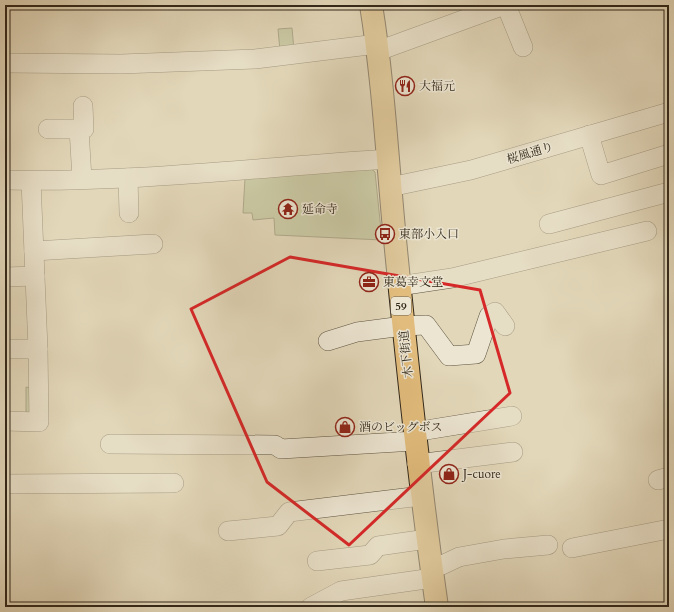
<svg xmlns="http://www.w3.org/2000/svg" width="674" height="612" font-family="Cardo,'Noto Serif JP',serif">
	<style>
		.green { fill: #b2be90; stroke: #727355 }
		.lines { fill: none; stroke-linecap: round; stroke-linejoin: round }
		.minor-casing { stroke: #5e5442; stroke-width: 20 }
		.major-casing { stroke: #32281a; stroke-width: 24 }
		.minor { stroke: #ece5d2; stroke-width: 19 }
		.major { stroke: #e1bc7c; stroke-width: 22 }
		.marked { fill: none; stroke: #d62828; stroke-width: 3; stroke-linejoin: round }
		.labels { text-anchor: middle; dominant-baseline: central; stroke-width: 3; stroke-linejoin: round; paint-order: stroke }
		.shield { fill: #ece5d2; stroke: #6a6151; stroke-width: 1 }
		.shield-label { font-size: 11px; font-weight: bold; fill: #32281a }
		.poi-label { font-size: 12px; fill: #32281a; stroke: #ece5d2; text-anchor: start }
		.street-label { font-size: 12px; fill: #32281a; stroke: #ece5d2 }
	</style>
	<rect width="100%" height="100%" fill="#e2d7b9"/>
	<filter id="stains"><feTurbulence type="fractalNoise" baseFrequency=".005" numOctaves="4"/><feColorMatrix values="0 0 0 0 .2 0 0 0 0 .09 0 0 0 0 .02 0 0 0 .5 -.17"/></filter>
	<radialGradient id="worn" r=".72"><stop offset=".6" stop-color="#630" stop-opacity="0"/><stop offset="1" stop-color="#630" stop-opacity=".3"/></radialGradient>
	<g class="green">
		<path d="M292,28L294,50L280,51L278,29Z"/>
		<path d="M369,167L375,172L382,240L275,235L274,218L253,220L252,213H243L245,178Z"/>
		<path d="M26,387L32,388L33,411L26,415Z"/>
	</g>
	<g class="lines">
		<g class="minor-casing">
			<g id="minor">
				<path d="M506,5L523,47"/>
				<path d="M378,51L504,5"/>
				<path d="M5,63L121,64L255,59L377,44"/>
				<path d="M48,129H84L83,106"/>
				<path d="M79,129L82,179"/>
				<path d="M589,135L601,175L669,154"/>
				<path d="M128,178L129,213"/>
				<path d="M5,180C133,183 261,167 388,159"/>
				<path d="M390,187L471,170L669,112"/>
				<path d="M549,224L669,192"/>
				<path d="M34,251L153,244"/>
				<path d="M5,277L35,276"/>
				<path d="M399,286L452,278L647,231"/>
				<path d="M328,341L357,332L403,326L426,325L449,356L476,354L489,316L495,312L505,326"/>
				<path d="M5,349H38"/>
				<path d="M5,421L39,422L38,349L31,181"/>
				<path d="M414,432L512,416"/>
				<path d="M110,444L275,445L281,449L415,441"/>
				<path d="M417,464L513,452"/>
				<path d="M658,480L669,477"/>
				<path d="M5,484L174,483"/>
				<path d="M228,531L278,526L289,512L421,496"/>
				<path d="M572,548L669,529"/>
				<path d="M317,561L370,555L378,546L427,539"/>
				<path d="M431,567L442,565L459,557L504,549L548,545"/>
				<path d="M311,607L341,591L433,578"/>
			</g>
		</g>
		<g class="major-casing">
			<path id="major" d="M371,5C383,79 387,154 394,229C406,355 419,481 437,607"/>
		</g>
		<use href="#minor" class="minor"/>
		<use href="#major" class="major"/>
	</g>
	<path d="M0 0H674V612H0ZM290,257L480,290L510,393L349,545L267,482L191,309Z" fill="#e2d7b9" fill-opacity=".55" fill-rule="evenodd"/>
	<path class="marked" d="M290,257L480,290L510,393L349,545L267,482L191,309Z"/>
	<defs>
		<g id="restaurant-ring" transform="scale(1)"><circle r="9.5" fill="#ece5d2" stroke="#8f2418" stroke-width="1.5"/><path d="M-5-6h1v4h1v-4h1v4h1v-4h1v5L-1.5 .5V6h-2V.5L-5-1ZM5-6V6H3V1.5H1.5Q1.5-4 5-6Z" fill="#8f2418"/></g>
		<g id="temple-ring" transform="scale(1)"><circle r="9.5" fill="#ece5d2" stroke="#8f2418" stroke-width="1.5"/><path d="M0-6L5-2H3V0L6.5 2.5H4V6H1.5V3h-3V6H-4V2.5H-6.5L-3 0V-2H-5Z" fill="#8f2418"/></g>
		<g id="bus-ring" transform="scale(1)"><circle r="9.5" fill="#ece5d2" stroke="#8f2418" stroke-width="1.5"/><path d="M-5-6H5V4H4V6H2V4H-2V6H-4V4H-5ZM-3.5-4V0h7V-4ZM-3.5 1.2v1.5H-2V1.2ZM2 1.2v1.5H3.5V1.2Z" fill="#8f2418"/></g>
		<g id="office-ring" transform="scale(1)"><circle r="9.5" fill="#ece5d2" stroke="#8f2418" stroke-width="1.5"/><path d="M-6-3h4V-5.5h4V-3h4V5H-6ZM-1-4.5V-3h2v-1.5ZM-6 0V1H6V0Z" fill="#8f2418"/></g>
		<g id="shop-ring" transform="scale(1)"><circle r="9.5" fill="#ece5d2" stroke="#8f2418" stroke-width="1.5"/><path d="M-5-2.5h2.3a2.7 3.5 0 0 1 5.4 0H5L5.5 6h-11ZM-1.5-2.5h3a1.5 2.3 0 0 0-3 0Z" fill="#8f2418"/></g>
	</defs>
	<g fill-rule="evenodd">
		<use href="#restaurant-ring" x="405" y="86"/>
		<use href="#temple-ring" x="288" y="209"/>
		<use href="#bus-ring" x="385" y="234"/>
		<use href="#office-ring" x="369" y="282"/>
		<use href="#shop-ring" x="345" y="427"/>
		<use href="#shop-ring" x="449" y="474"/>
	</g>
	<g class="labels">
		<rect class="shield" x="391" y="297" width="20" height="18" rx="3"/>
		<g class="shield-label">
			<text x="401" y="306">59</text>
		</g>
		<g class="poi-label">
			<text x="419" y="86">大福元</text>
			<text x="302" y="209">延命寺</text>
			<text x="399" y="234">東部小入口</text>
			<text x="383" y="282">東葛幸文堂</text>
			<text x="359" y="427">酒のビッグボス</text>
			<text x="463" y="474">J-cuore</text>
		</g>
		<g class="street-label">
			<text transform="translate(530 153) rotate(-17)">桜風通り</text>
			<text transform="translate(406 354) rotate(-96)">木下街道</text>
		</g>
	</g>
	<rect width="674" height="612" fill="none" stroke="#e2d7b9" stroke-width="20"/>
	<rect x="6" y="6" width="662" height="600" fill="none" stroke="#32281a" stroke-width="2"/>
	<rect x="10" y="10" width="654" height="592" fill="none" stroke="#32281a"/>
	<rect width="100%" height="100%" filter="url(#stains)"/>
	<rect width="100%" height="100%" fill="url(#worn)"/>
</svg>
